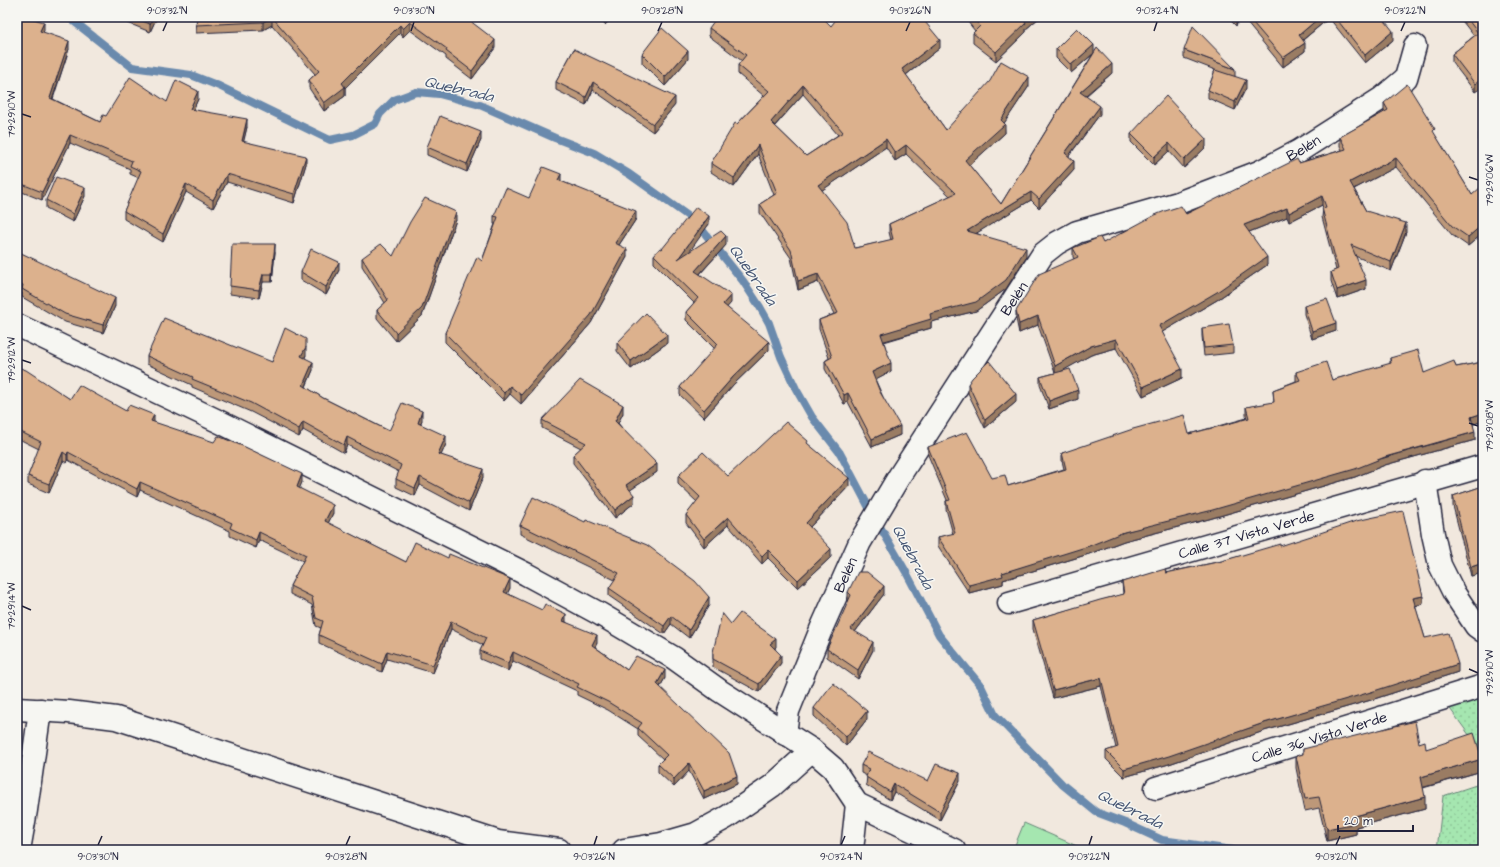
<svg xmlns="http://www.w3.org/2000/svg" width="1500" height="867" font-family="'Architects Daughter',sans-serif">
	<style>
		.park { fill: url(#park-dots); stroke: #648476 }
		.garden { fill: #a5e6b0; stroke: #648476 }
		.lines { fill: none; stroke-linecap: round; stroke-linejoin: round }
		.stream { stroke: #6b8aad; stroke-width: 8 }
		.minor-casing { stroke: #22223b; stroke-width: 25 }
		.minor { stroke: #f6f6f2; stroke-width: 22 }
		.wall { fill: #bd9879; stroke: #22223b; fill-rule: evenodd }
		.shaded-wall { fill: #9a7c63; stroke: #22223b }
		.building { fill: #dcb18d; stroke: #22223b; fill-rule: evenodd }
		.ticks { fill: none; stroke: #22223b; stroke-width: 1.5 }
		.labels { text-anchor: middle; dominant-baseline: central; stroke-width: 3; stroke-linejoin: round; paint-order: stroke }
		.street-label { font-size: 15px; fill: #22223b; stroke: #f6f6f2 }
		.water-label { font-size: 16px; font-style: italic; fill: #465674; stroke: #f6f6f2 }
		.neatline { fill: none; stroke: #22223b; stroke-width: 1.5 }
		.ticks-label { font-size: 10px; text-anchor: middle; fill: #22223b }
	</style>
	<defs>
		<pattern id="park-dots" width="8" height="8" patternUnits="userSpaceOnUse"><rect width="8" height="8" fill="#a5e6b0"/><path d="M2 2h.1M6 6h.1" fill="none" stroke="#8ec598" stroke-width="1.8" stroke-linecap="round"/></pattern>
	</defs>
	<rect width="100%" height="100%" fill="#f1e8de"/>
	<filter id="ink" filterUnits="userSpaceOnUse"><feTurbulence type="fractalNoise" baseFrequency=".025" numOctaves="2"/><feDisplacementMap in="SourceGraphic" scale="8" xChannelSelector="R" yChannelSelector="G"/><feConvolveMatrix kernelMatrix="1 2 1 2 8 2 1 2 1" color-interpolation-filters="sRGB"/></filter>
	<g filter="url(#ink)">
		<g class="park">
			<path d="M1483,695V754L1448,706Z"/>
			<path d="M1483,769V850H1437L1443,796L1479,784Z"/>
		</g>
		<path class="garden" d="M1024,823L1086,850H1013Z"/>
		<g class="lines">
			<path class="stream" d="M67,17L71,19L132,67L191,75L219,86L330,140L353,135L375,124L380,114L394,100L416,92L439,94L480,105L555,138L594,153L629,174L695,221L743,281L760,307L769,323L781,357L796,389L812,417L840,453L867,504L906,572L939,635L981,686L995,715L1063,785L1096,812L1125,823L1162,840L1233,850"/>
			<g class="minor-casing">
				<g id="minor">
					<path d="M17,325L222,423L526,574L600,614L674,658L720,691L812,750L833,768L857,804L954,850"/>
					<path d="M1425,481L1433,534L1440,565L1454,593L1476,626L1483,631"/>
					<path id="s1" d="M1009,603L1483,466"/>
					<path d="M17,709L69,712L116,718L498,842L559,850"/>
					<path id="s2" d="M785,734L788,711L822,627L860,542L900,475L1043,254L1057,243L1077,232L1178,203L1259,172L1299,151L1382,98L1406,78L1415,46"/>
					<path id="s3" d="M1156,788L1483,686"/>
					<path d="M19,850L26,810L40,710"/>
					<path d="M624,850L661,844L696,834L727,817L772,786L812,750"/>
					<path d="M852,850L857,804"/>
				</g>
			</g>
			<use href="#minor" class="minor"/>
		</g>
		<g class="wall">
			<path d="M17,17L44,30L43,32L69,49L53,99L100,122L106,116L167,102L198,99L193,110L247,127L243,142L306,164L294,203L227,182L213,208L186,192L163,242L124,219V211L139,178L130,174V169L70,143L42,200L17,190Z"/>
			<path d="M123,17H157L150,32L123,21Z"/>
			<path d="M197,17H465L495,48L472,79L446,59V56L410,30L403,37L400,33L345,88V96L324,111L309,88V80L315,74L272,25L263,30L196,33Z"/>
			<path d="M598,17H613L605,25Z"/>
			<path d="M964,17H1040L1026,29V32L996,61L973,43V33L975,31Z"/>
			<path d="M1227,17H1240L1236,26Z"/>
			<path d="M1242,17H1358L1393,40L1365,63L1329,18L1303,40L1305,51L1283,67Z"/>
			<path d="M1459,17H1483L1475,92L1452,62V54L1474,36Z"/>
			<path d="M831,26L940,48L906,75L946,130L1029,86L1004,123L1005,133L969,165L1001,204L1093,54L1071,73L1056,58V49L1094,53L1112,73L1086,96L1100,114L1069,156L1074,170L1039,208L1031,200L976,233L1026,257L1006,289L976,311L931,322V328L884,342L891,371L875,379L900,435L872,447L848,402L844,404L825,369V361L829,358L819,329V320L834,314L818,282L798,290L791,258L760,213V204L774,195L758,154L734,187L711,172V163L737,124L764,96L738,74V65L742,61L709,36V28ZM803,94L838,135L806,156L775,126ZM886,147L895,161L906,154L950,196L889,224V232L891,240L855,248L822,190Z"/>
			<path d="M574,49L675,105L653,132L593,90L586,105L556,90V82Z"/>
			<path d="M1184,50L1235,69V77L1246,88L1235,110L1208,98V90L1215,70L1184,58Z"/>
			<path d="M642,54L688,59L665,86L642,63Z"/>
			<path d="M1384,103L1435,135L1472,195L1483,189V235L1482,234L1468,246L1452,235L1396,167L1354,189L1366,211L1406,232L1391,271L1355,256L1366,289L1337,299L1331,281V272L1336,270L1322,217L1323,208L1322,205L1289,222L1287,217L1249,232L1267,265L1217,300L1162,332L1182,378L1143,396L1116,348L1091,355L1061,371L1078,399L1049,409L1040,385V377L1055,373L1038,325L1019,333L1016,319V311L1074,259L1073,257V248L1103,243L1186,214L1299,163L1342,150L1340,146V137L1384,113Z"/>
			<path d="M1483,130V148L1479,141V133Z"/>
			<path d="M1131,134L1206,147L1184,168L1169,151L1154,165L1131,142Z"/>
			<path d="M481,140L467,172L427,155V147Z"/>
			<path d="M561,181L636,219L619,245L627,257L591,323L521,404L510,394L504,401L445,342V333L482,261L495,224H494V216L529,198Z"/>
			<path d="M85,196L73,222L46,208V200Z"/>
			<path d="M456,220L422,316L396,341L377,318V310L385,303L362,266V258L393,256Z"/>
			<path d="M709,224L688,252L726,245L700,274L731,303L727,307L769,350L733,385L704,418L680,395V387L715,349L686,320V312L694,303L654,263V255L662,249Z"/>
			<path d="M17,251L115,306L103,333L65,322L22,297V293L17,290Z"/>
			<path d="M275,252L272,282H263L259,298L230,294V286Z"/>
			<path d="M339,270L326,295L301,280V272Z"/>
			<path d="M1304,306L1336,331L1312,339L1304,314Z"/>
			<path d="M1202,328L1233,345V353L1204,356L1202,336Z"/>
			<path d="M617,343H667L631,369L617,351Z"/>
			<path d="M306,355L305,358L313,370L306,387L323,398L389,431L422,420L420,424L446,444L441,455L483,477L469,511L420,485L415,496L396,487V479L399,472L347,445L344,453L303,430L299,437L251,412L192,387V385L147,364V356L272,362Z"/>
			<path d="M1390,358L1424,373L1483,362V421L1473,424L1475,440L1385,465L1355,477L1209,519L1124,541L1089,554L1003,580V584L969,593L938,546V537L953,534L946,509V501L947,500L928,455V447L1008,486L1064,469L1062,461V453L1189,434L1247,418L1246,415V407L1274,403L1273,390L1296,381V372L1332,380L1390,364Z"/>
			<path d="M17,367L70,399L126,411L302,482L299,488L333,513L328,523L406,562L510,588L507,594L566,622L597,643L595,647L627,670L665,678L660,687L737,784L704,799L689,771L674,787L658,772V764L663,759L638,736V729L608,710L577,695V691L513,661L508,671L480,659V651L483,645L451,629L433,673L387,659L382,672L319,643V635L321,628L316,626L312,605L290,594V586L303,561L259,540L256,548L230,536V531L140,490L137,497L68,460L67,463L63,461L49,493L28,484V476L39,449L17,438Z"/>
			<path d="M968,384L1016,402L985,428L968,393Z"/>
			<path d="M623,413L618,423L657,472L630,490L634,503L615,518L573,463V455L581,448L542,428V420Z"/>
			<path d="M808,444L849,486L810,527L831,557L798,588L768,558L762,564L728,525L704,547L686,523V515L697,502L678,484V476H728Z"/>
			<path d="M1483,486V573L1471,576L1453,506V496Z"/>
			<path d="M520,525L709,605L689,638L671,624L664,634L609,596V588L615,580L520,534Z"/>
			<path d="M1280,546L1423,604L1415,606L1425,638L1458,672L1371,700L1264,731L1169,764L1124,777L1106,759V751L1116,748L1101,686L1053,698L1033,629V620L1123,594L1122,582L1222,561Z"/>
			<path d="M848,592L884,594L855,632L873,650L858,679L827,657V649L849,601L848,600Z"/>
			<path d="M731,624L776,647L775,648L781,663L759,692L713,667V652Z"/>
			<path d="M814,708L867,719L846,746L814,716Z"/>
			<path d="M1419,743L1426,749L1482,771L1423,788L1425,809L1356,827V834L1327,841L1319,808L1305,811L1296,768V756L1303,754V749Z"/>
			<path d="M861,765L928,781H960L940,820L894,792L890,800L866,785L867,776L861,773Z"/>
		</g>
		<g class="shaded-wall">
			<path d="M153,17H157L150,32V24Z"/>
			<path d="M272,17V25L263,30V22Z"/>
			<path d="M605,17H613L605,25Z"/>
			<path d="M1029,17H1040L1026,29V32L996,61V52Z"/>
			<path d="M1237,17H1240L1236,26V18Z"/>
			<path d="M1320,17H1329V18L1299,43V35Z"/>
			<path d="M1427,17H1432L1427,20Z"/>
			<path d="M44,22V30L40,39V31Z"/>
			<path d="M410,22V30L403,37V29Z"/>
			<path d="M400,25V33L345,88V96L324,111V103L342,83Z"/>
			<path d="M1393,31V40L1365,63V55Z"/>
			<path d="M495,40V48L472,79V71Z"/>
			<path d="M940,40V48L902,78V69Z"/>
			<path d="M69,41V49L50,106V98Z"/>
			<path d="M1305,43V51L1283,67V58Z"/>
			<path d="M1094,45V53L1071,73V65Z"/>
			<path d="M688,51V59L665,86V77Z"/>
			<path d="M1112,64V73L1080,100V92Z"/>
			<path d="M1029,77V86L1001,128L1005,124V133L965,169V160L1001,120Z"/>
			<path d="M1483,78V87L1475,92V84Z"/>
			<path d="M1246,80V88L1235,110V102Z"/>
			<path d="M593,82V90L586,105V97Z"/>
			<path d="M803,85V94L771,130V122Z"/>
			<path d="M198,91V99L190,117V109Z"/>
			<path d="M675,97V105L653,132V124Z"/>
			<path d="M1100,106V114L1065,161V153Z"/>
			<path d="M247,119V127L242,149V141Z"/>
			<path d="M481,132V140L467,172V164Z"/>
			<path d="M70,135V143L42,200V192Z"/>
			<path d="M886,139V147L818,193V185Z"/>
			<path d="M1206,139V147L1184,168V160Z"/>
			<path d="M1169,143V151L1154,165V157Z"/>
			<path d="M758,145V154L734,187V178Z"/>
			<path d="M906,145V154L895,161V153Z"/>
			<path d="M306,156V164L294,203V194Z"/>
			<path d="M1396,158V167L1350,191V182Z"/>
			<path d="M1074,161V170L1039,208V199Z"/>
			<path d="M227,174V182L213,208V200Z"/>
			<path d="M561,174V182L558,180Z"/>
			<path d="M186,184V192L163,242V234Z"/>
			<path d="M85,188V196L73,222V214Z"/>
			<path d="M1031,192V200L967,239V231Z"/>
			<path d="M1322,196V205L1289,222V213Z"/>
			<path d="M1287,208V217L1244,234V225Z"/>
			<path d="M636,211V219L615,251V243Z"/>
			<path d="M456,212V220L422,316L396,341V333Z"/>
			<path d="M709,216V224L678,268V259Z"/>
			<path d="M1406,223V232L1391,271V262Z"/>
			<path d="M1482,225V234L1468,246V237Z"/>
			<path d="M726,236V245L695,279V271Z"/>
			<path d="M275,244V252L272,282V274Z"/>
			<path d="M1026,248V257L1006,289L976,311L931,322V328L881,342V334L930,314Z"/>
			<path d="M627,249V257L591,323L521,404V395Z"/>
			<path d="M1267,257V265L1217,300L1159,334V326Z"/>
			<path d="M339,262V270L326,295V287Z"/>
			<path d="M263,274V282L259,298V290Z"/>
			<path d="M818,274V282L798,290V281Z"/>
			<path d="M1366,280V289L1337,299V290Z"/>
			<path d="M731,295V303L723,312V304Z"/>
			<path d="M115,298V306L103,333V325Z"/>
			<path d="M1038,316V325L1019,333V324Z"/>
			<path d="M1336,323V331L1312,339V331Z"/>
			<path d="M667,335V343L631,369V361Z"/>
			<path d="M1116,339V348L1091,355L1055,375V366L1091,346Z"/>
			<path d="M769,342V350L733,385L704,418V410L733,377Z"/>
			<path d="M306,347V355L301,364V356Z"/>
			<path d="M313,362V370L303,393V385Z"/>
			<path d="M891,363V371L872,381V372Z"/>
			<path d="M1182,369V378L1143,396V387Z"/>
			<path d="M510,386V394L504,401V393Z"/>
			<path d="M1078,390V399L1049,409V401Z"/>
			<path d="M848,393V402L844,404V395Z"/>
			<path d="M1016,394V402L985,428V420Z"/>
			<path d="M623,405V413L615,429V421Z"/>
			<path d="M422,411V420L418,431V423Z"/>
			<path d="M1483,413V421L1471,425V417Z"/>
			<path d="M154,415V423L151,421Z"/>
			<path d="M303,422V430L299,437V429Z"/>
			<path d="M900,426V435L872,447V439Z"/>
			<path d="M1475,432V440L1385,465L1355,477L1209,519L1124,541L1089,554L1003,580V584L969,593V585L1002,573L1124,532Z"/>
			<path d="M446,436V444L438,462V454Z"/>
			<path d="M347,437V445L344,453V445Z"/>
			<path d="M63,452V461L49,493V484Z"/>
			<path d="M68,452V460L67,463V455Z"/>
			<path d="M657,464V472L626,493V485Z"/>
			<path d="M483,469V477L469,511V503Z"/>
			<path d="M302,474V482L297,495V487Z"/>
			<path d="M420,477V485L415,496V488Z"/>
			<path d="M849,478V486L806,531V523Z"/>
			<path d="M140,482V490L137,497V489Z"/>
			<path d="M634,495V503L615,518V510Z"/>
			<path d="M333,505V513L325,530V521Z"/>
			<path d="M728,517V525L704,547V539Z"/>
			<path d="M259,532V540L256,548V540Z"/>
			<path d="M831,549V557L798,588V580Z"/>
			<path d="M768,550V558L762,564V556Z"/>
			<path d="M1483,563V573L1471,576V567Z"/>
			<path d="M510,579V588L504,600V592Z"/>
			<path d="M884,586V594L851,637V629Z"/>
			<path d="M1423,596V604L1413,606V598Z"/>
			<path d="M709,597V605L689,638V630Z"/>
			<path d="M566,614V622L563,621Z"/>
			<path d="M671,616V624L664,634V626Z"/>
			<path d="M451,621V629L433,673V665Z"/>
			<path d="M597,635V643L592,653V645Z"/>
			<path d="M776,639V647L770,652V644Z"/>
			<path d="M873,642V650L858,679V670Z"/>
			<path d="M387,651V659L382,672V664Z"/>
			<path d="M513,652V661L508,671V663Z"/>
			<path d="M781,655V663L759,692V684Z"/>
			<path d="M1458,664V672L1371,700L1264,731L1169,764L1124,777V769L1264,723Z"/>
			<path d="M665,670V678L657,692V684Z"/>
			<path d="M1101,678V686L1053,698V690Z"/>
			<path d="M867,711V719L846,746V737Z"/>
			<path d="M1482,759V771L1421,788V777Z"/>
			<path d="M689,763V771L674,787V779Z"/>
			<path d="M960,773V781L940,820V812Z"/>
			<path d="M737,776V784L704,799V791Z"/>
			<path d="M894,784V792L890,800V792Z"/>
			<path d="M1425,797V809L1356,827V834L1327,841V829L1355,816Z"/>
		</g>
		<g class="building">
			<path d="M17,17H27L44,22L40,31L69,41L50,98L100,122L103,115L106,116L130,77L167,102L176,80L198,91L190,109L247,119L242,141L306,156L294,194L227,174L213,200L186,184L163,234L124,211L141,171L130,166L132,161L70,135L42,192L17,182V122L18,119H17Z"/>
			<path d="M132,17H153L150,24Z"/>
			<path d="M197,17H465L495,40L472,71L446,51L447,49L410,22L403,29L400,25L342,83L345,87L324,103L309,80L319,71L272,17L263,22L196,25Z"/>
			<path d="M717,17H822L831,26L838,17H921L940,40L902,69L946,130L990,81L1001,61L1029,77L1001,120L1005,124L965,160L1001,204L1097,48L1112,64L1080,92L1100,106L1065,153L1074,161L1039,199L1031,192L967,231L1026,248L1006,280L976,302L930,314L931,319L881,334L891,363L872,372L880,392L900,426L872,439L848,393L844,395L825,361L832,357L819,320L838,313L818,274L798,281L791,250L760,204L777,193L758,145L734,178L711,163L735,123L737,124L769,91L738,65L746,55L709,28ZM803,85L843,132L806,156L771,122ZM886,139L895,153L906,145L956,193L889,224L893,239L855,248L847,222L818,185Z"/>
			<path d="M972,17H1029L1025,21L1026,23L996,52L973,33L980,26Z"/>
			<path d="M1248,17H1320L1299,35L1305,43L1283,58Z"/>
			<path d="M1335,17H1382L1393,31L1365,55Z"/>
			<path d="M1466,17H1483V78L1475,84L1452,54L1478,33Z"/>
			<path d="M1193,26L1235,69L1184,50Z"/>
			<path d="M662,28L688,51L665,77L642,54Z"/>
			<path d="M1077,28L1094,45L1071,65L1056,49Z"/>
			<path d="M574,49L675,97L653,124L593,82L586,97L556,82Z"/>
			<path d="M1215,70L1246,80L1235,102L1208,90Z"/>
			<path d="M1407,84L1435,129L1433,131L1472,195L1481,187L1483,189V227L1482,225L1468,237L1452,226L1396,158L1350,182L1366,211L1406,223L1391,262L1351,245L1366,280L1337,290L1331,272L1338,269L1322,208L1326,207L1322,196L1289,213L1287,208L1244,225L1267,257L1217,292L1159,326L1182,369L1143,387L1116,339L1091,346L1055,366L1038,316L1019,324L1016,311L1039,274L1078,257L1073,248L1100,237L1103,243L1155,215L1165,211L1181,206L1186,214L1297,159L1299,163L1346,149L1340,137L1388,110L1384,103Z"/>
			<path d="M1166,96L1206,139L1184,160L1169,143L1154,157L1131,134Z"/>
			<path d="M440,116L481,132L467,164L427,147Z"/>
			<path d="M1483,130V140L1479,133Z"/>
			<path d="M543,167L561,174L558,180L636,211L615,243L627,249L591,315L521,395L510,386L504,393L445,333L477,257L482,261L498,217L494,216L506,188L529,198Z"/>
			<path d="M56,177L85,188L73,214L46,200Z"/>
			<path d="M425,198L456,212L422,308L396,333L377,310L388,300L362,258L381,244L393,256L410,222Z"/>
			<path d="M696,207L709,216L678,259L721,231L726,236L695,271L731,295L723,304L769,342L733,377L704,410L680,387L718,344L686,312L698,298L654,255L660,248L662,249Z"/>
			<path d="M232,244H275L272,274H263L259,290L230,286Z"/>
			<path d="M311,249L339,262L326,287L301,272Z"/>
			<path d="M17,251L115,298L103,325L65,314L22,289L23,285L17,282Z"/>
			<path d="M1327,299L1336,323L1312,331L1304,306Z"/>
			<path d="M646,313L667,335L631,361L617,343Z"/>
			<path d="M164,318L272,362L285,328L306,339V347L301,356L313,362L303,385L323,398L389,431L402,403L422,411L418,423L446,436L438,454L483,469L469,503L420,477L415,488L396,479L401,465L347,437L344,445L303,422L299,429L251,403L192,379L193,377L147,356Z"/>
			<path d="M1229,324L1233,345L1204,348L1202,328Z"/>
			<path d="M1418,350L1424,373L1454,361L1456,367L1483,362V413L1471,417L1475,432L1385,457L1355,469L1209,511L1124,532L1089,546L1002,573L1003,576L969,585L938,537L955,533L946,501L950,500L928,447L967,432L992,478L1005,475L1008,486L1066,469L1062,453L1133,429L1184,415L1189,434L1212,428L1213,429V428L1249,418L1246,407L1274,402L1273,390L1300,380L1296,372L1326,362L1332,380L1391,363L1390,358Z"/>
			<path d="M989,361L1016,394L985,420L968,384L972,378Z"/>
			<path d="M17,367L26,370L70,399L79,385L126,411L129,405L154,415L151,421L214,442L218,436L245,447L302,474L297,487L333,505L325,521L406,562L415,542L448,558L449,554L510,579L504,592L542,610L545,604L566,614L563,621L597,635L592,645L627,670L636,656L665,670L657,684L729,753L737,776L704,791L689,763L674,779L658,764L667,755L638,728L642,723L608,702L577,687L579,684L513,652L508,663L480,651L486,638L451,621L433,665L387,651L382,664L319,635L323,621L316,618L312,597L290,586L306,555L259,532L256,540L230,528L232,523L140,482L137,489L68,452L67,455L63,452L49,484L28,476L41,442L17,430Z"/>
			<path d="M1070,369L1078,390L1049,401L1040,377Z"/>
			<path d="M580,380L623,405L615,421L657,464L626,485L634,495L615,510L573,455L586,443L542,420Z"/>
			<path d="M786,422L808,441L807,443L849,478L806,523L831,549L798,580L768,550L762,556L728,517L704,539L686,515L700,497L678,476L703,452L728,476Z"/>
			<path d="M1483,486V563L1471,567L1453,496Z"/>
			<path d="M533,497L585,522L586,520L647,545L695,581L709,597L689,630L671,616L664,626L609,588L619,573L520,525Z"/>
			<path d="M1403,511L1423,596L1413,598L1425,638L1448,633L1458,664L1371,692L1264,723L1169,756L1124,769L1106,751L1118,747L1101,678L1053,690L1033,620L1100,600L1124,594L1122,582L1165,569L1166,573L1222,561L1280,544V546L1311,536L1356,521Z"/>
			<path d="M858,572H867L884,586L851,629L873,642L858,670L827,649L851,595L848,592Z"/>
			<path d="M722,613L731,624L740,613L776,639L770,644L781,655L759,684L713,659V652Z"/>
			<path d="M833,683L867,711L846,737L814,708Z"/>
			<path d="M1415,721L1419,743L1425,741L1426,749L1474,733L1482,759L1421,777L1425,797L1355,816L1356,823L1327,829L1319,797L1305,799L1296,756L1303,754V749Z"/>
			<path d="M868,752L928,781L936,764L960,773L940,812L894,784L890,792L866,777L869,769L861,765Z"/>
		</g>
	</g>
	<path class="ticks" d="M163,31L167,22M411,31L414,22M658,31L662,22M906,31L910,22M1154,31L1157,22M1401,31L1405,22M22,114L31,117M1469,177L1478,180M22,360L31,363M1469,423L1478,426M22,606L31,610M1469,669L1478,673M98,845L102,836M346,845L350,836M594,845L597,836M841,845L845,836M1089,845L1092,836M1336,845L1340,836"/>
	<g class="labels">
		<g class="street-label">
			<text stroke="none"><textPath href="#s2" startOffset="831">Belén</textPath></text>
			<text stroke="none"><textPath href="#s2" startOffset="495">Belén</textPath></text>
			<text stroke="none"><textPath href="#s1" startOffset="247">Calle 37 Vista Verde</textPath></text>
			<text stroke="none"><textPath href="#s2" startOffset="171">Belén</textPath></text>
			<text stroke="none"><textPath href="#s3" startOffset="171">Calle 36 Vista Verde</textPath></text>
		</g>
		<g class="water-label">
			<text transform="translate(459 89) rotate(13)">Quebrada</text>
			<text transform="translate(753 275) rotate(55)">Quebrada</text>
			<text transform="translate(913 557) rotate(62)">Quebrada</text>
			<text transform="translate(1130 809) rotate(26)">Quebrada</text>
		</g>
	</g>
	<rect width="1500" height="867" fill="none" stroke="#f6f6f2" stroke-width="44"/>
	<path d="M1338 825v6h75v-6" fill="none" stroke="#22223b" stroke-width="2"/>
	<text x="1344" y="825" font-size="12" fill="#22223b" stroke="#f6f6f2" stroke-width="3" paint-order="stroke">20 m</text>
	<rect x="22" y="22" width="1456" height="823" class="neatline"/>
	<g class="ticks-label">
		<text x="167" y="14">9°03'32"N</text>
		<text x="414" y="14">9°03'30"N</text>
		<text x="662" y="14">9°03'28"N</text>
		<text x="910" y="14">9°03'26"N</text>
		<text x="1157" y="14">9°03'24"N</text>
		<text x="1405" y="14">9°03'22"N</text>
		<text transform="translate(11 114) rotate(-90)" y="4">79°29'10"W</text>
		<text transform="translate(1489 180) rotate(-90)" y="4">79°29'06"W</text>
		<text transform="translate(11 360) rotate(-90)" y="4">79°29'12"W</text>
		<text transform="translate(1489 426) rotate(-90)" y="4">79°29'08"W</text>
		<text transform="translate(11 606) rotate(-90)" y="4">79°29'14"W</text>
		<text transform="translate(1489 673) rotate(-90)" y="4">79°29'10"W</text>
		<text x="98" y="860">9°03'30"N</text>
		<text x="346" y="860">9°03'28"N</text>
		<text x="594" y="860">9°03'26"N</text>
		<text x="841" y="860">9°03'24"N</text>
		<text x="1089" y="860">9°03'22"N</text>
		<text x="1336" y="860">9°03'20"N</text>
	</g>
</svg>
